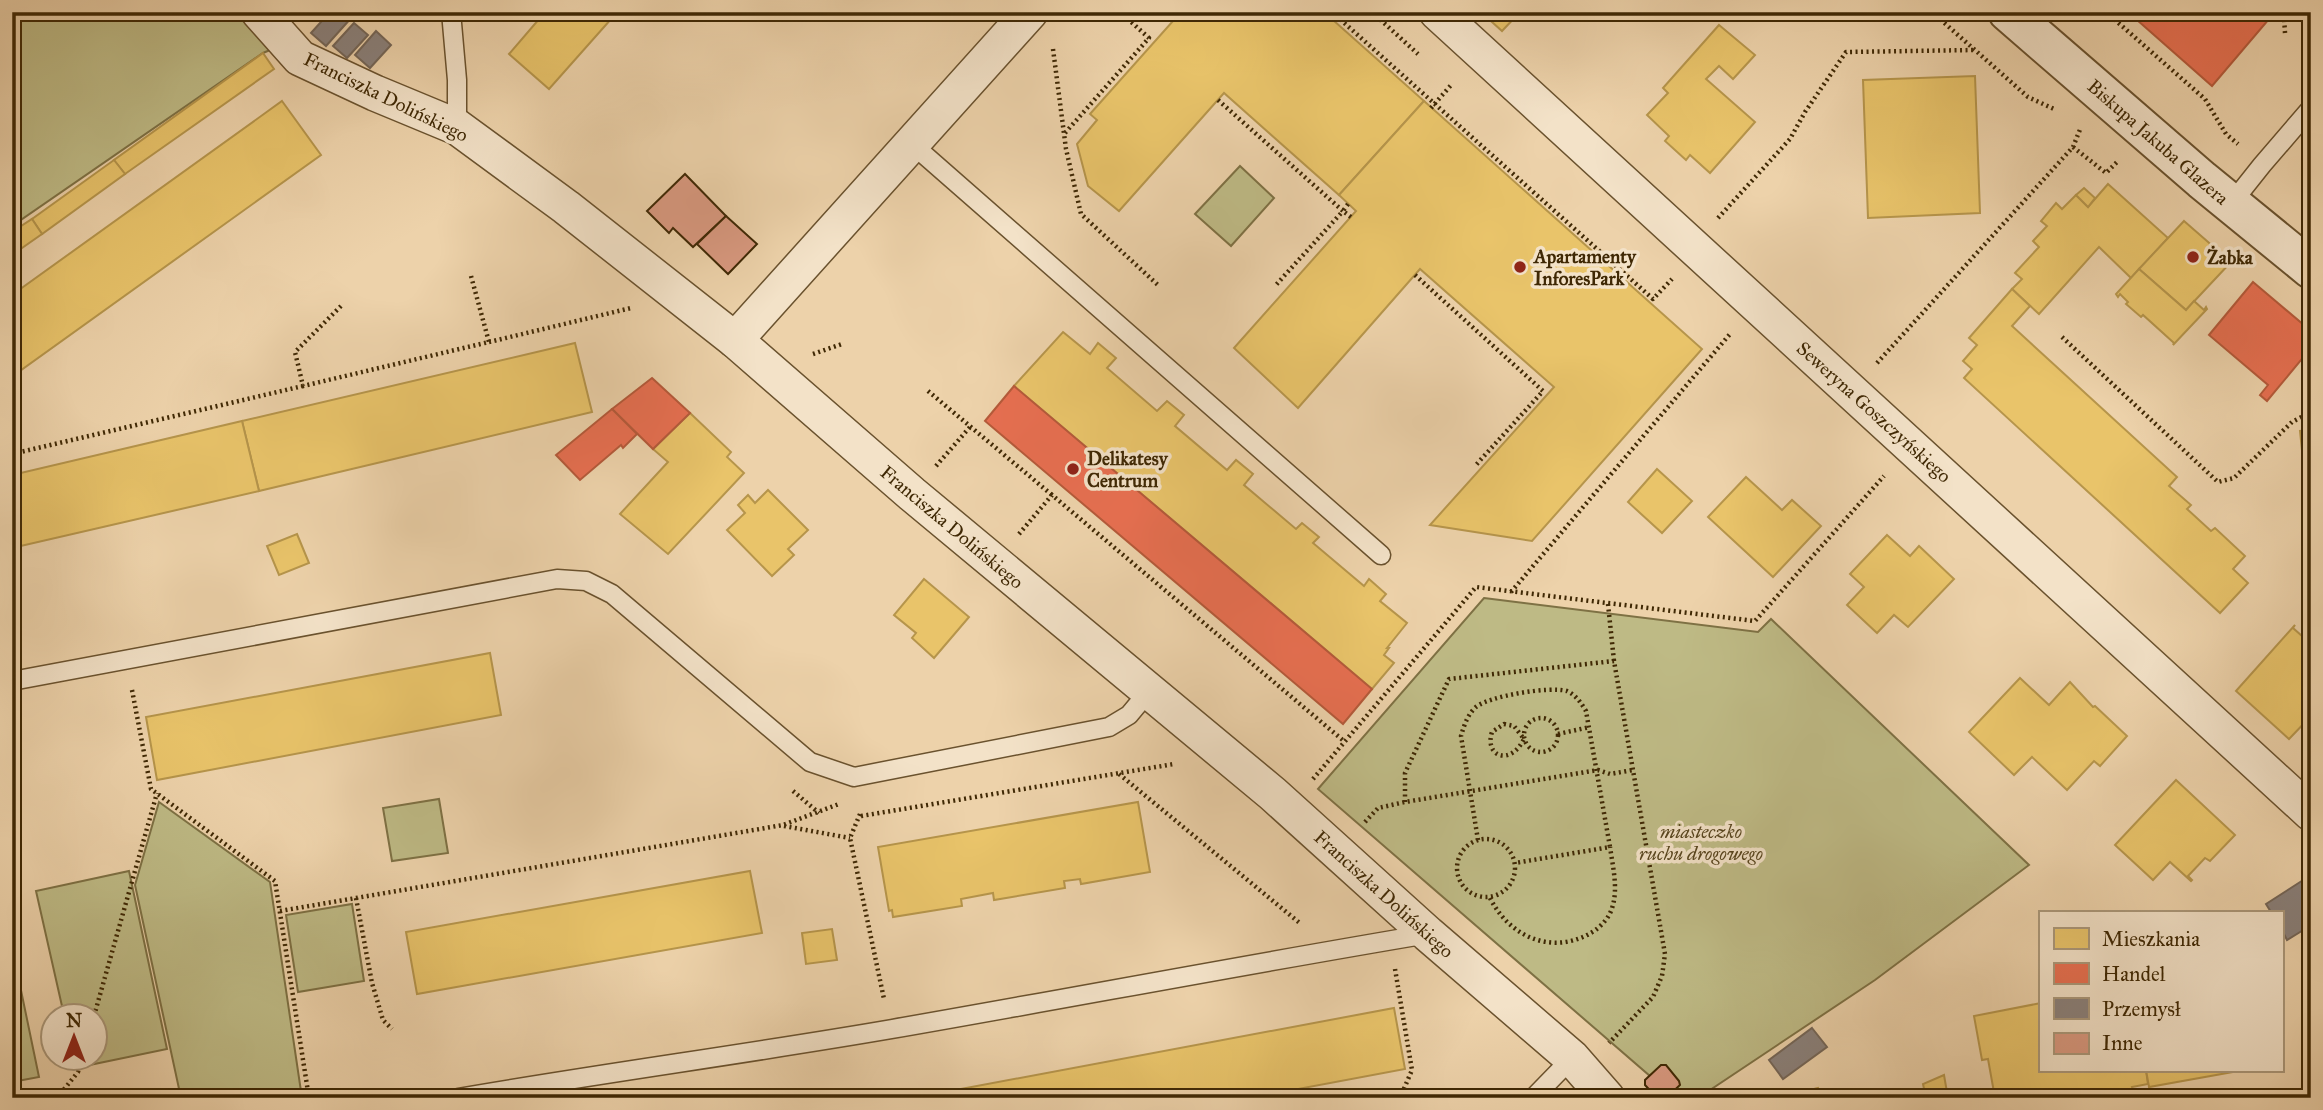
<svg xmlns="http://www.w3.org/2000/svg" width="2323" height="1110" font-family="'IM FELL Great Primer',serif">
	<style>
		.green { fill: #beba85; stroke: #7e7144; stroke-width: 2 }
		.homes { fill: #e9c46a; stroke: #b6954b; stroke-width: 2 }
		.shops { fill: #e76f51; stroke: #b55a3a; stroke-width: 2 }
		.industry { fill: #8a817c; stroke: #746658; stroke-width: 2 }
		.building { fill: #d99980; stroke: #3f2804; stroke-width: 2 }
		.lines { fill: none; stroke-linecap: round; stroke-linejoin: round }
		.service-casing { stroke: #6a522e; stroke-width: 21 }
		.minor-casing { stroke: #6a522e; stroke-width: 38 }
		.tertiary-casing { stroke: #6a522e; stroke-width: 42 }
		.path { stroke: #3f2804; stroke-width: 4.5; stroke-dasharray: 2 3.5; stroke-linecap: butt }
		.service { stroke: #f3e2c8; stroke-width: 18 }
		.minor { stroke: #f3e2c8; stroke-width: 35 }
		.tertiary { stroke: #f3e2c8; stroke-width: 38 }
		.poi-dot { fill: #8f2418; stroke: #f3e2c8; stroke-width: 2.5 }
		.labels { text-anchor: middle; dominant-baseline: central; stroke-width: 7; stroke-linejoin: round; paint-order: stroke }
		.street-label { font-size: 19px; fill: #3f2804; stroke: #f3e2c8 }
		.poi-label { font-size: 19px; font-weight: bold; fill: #3f2804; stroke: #f3e2c8; text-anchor: start }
		.park-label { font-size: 19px; font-style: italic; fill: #58451e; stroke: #f3e2c8 }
	</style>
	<rect width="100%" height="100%" fill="#edd2aa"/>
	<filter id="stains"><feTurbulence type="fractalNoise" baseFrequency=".00286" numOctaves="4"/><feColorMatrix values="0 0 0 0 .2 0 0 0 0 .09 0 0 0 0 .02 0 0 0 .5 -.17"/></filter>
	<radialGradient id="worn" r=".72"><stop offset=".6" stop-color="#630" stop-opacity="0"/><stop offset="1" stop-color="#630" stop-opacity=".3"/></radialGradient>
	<g class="green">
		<path d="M12,12H249L289,42L263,53L12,226Z"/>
		<path d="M1240,166L1274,198L1231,246L1195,214Z"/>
		<path d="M1484,598L1758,632L1771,619L2029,865L1875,980L1698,1098H1666L1679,1085L1650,1076L1318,789Z"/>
		<path d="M439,799L448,853L392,861L383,808Z"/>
		<path d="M159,802L270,882L302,1098H181L135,885Z"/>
		<path d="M129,871L167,1049L75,1068L73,1058H94V1016L64,1015L36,891Z"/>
		<path d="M352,904L364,981L298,992L286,915Z"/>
		<path d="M12,947L39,1077L12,1082Z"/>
	</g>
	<g class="homes">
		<path d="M534,12H606L612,18L549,89L509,54L540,18Z"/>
		<path d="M1181,12H1324L1424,101L1339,195L1224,93L1119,211L1088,186L1077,144L1097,120L1090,114Z"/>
		<path d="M1481,12H1520L1502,31Z"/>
		<path d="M1719,25L1755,55L1733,79L1719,66L1706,79L1755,122L1710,173L1690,155L1686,160L1665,141L1669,136L1647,115L1668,93L1663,88Z"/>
		<path d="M263,53L274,69L125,174L114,160Z"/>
		<path d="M1975,76L1980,213L1868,218L1863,80Z"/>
		<path d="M282,101L321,155L17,373L12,366V295Z"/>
		<path d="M1424,101L1702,349L1532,541L1430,525L1554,387L1420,269L1298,408L1234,348L1356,211L1339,195Z"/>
		<path d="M114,160L125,174L42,234L32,219Z"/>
		<path d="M2108,184L2168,238L2131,278L2099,247L2039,314L2012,289L2022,279L2015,273L2039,247L2033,241L2047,226L2041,221L2056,203L2062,209L2076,195L2088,207Z"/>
		<path d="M2084,188L2095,198L2088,207L2076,195Z"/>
		<path d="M32,219L42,234L12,255V232Z"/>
		<path d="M2184,221L2231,262L2186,310L2139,269Z"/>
		<path d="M2139,269L2186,310L2194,301L2204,310L2206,307L2207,309L2173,345L2174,343L2143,315L2141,317L2126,304L2128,302L2120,294L2118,297L2116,294Z"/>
		<path d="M2012,289L2030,306L2012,326L2177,477L2169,486L2191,505L2187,509L2211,531L2215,528L2245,556L2233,569L2248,583L2220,613L1964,378L1972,369L1963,361L1977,345L1969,338Z"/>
		<path d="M1063,332L1090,354L1098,343L1116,358L1107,368L1157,411L1167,401L1184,415L1175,426L1227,470L1236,460L1253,474L1244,485L1296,529L1302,523L1319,537L1313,543L1364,586L1369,579L1386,594L1380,601L1407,623L1387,648H1389L1384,655L1394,663L1372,689L1014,386Z"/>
		<path d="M575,343L592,412L259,491L242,421Z"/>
		<path d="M690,413L731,452L727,457L744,473L668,554L620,514L668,462L653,449Z"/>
		<path d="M242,421L259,491L12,548V475Z"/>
		<path d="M2311,430V538L2300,431Z"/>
		<path d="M1657,469L1692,501L1662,533L1628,502Z"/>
		<path d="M1746,477L1782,510L1792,500L1821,526L1773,577L1708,517Z"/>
		<path d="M768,490L808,530L788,549L794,555L772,576L727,530L745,513L738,505L748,495L755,503Z"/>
		<path d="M297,534L309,563L279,575L267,546Z"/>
		<path d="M1887,535L1910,556L1919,546L1954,579L1908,627L1894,615L1877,633L1847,605L1864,587L1850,574Z"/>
		<path d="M924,579L969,617L934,658L912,638L916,633L894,615Z"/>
		<path d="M2295,625L2293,628L2311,644V716L2289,739L2236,691Z"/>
		<path d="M490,653L501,715L157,780L146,717Z"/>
		<path d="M2020,678L2049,705L2070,682L2093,707L2095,706L2127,736L2100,766L2094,761L2067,790L2032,757L2014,775L1969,732Z"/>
		<path d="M2176,780L2235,835L2210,861L2205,858L2188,876L2192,880L2191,881L2170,862L2153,880L2115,845Z"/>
		<path d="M1138,802L1150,872L1081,884L1080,879L1064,881L1065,888L994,900L993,893L961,899L962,906L893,917L892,910L889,911L878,847Z"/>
		<path d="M750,871L762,933L417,994L406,932Z"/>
		<path d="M832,929L837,960L806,964L802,933Z"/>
		<path d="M2041,1003V1070H2146L2148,1084L2132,1087L2133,1090L2091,1098H1995L1988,1059L1982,1060L1974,1016Z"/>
		<path d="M1394,1008L1405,1069L1250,1098H913Z"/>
		<path d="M2146,1070H2244L2149,1087Z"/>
		<path d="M1944,1075L1948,1098H1926L1923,1084Z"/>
		<path d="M1818,1088L1821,1098H1778Z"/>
	</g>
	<g class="shops">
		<path d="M2128,12H2275L2212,86Z"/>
		<path d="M2253,282L2311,331V348L2267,401L2260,395L2268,385L2209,335Z"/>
		<path d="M652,378L690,413L653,449L612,409Z"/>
		<path d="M1014,386L1372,689L1343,724L985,421Z"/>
		<path d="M612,409L637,434L623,448L621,445L580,480L556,455Z"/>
	</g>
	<g class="industry">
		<path d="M294,12H310L302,20Z"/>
		<path d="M330,12H346L352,17L326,46L311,33Z"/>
		<path d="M354,23L368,35L347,58L333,46Z"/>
		<path d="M376,31L391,45L370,68L355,55Z"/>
		<path d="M2311,875V936L2305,929L2287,940L2283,932V912H2271L2266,904Z"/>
		<path d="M1812,1028L1827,1047L1783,1079L1769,1060Z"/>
	</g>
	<g class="building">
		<path d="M685,174L726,216L693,247L673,228L669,233L647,211Z"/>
		<path d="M726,216L757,244L728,274L697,244Z"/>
		<path d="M1661,1065H1666L1679,1081L1680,1085L1666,1098H1657L1645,1085V1080Z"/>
	</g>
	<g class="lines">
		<g class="service-casing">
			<g id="service">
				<path d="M451,12L457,80V127"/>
				<path d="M912,144L1381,555"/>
				<path d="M2231,204L2262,165L2311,108"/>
				<path d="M12,681L557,579L586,581L612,594L810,762L854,777L1109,727L1129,715L1149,691"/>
				<path d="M458,1098C602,1073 747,1054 892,1029C1070,998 1249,964 1428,934"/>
				<path d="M1533,1098L1572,1058"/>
			</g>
		</g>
		<g class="minor-casing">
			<g id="minor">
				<path d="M259,12L300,58L375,93L457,127L566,207L735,340L912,494L1273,794L1428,934L1572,1058L1607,1098"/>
				<path d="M1437,12L2311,813"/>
				<path d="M735,340L1030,12"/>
			</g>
		</g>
		<g class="tertiary-casing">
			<path id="tertiary" d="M2008,12L2202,180L2311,269"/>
		</g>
		<g class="path">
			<path d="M1332,12L1653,299L1672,279"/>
			<path d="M1372,12L1418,54"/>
			<path d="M1932,12L2028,97L2054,109"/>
			<path d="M2106,12L2205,99L2226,134L2238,144"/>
			<path d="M2285,33L2284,17L2288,12"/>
			<path d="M1053,49L1066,149L1081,214L1159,286"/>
			<path d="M1218,100L1343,211L1275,286"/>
			<path d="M1431,108L1452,84"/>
			<path d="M1065,133L1149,38L1120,12"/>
			<path d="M2073,147L2106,173L2118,161"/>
			<path d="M1348,204L1343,211L1351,217"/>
			<path d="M1718,218L1790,139L1805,112L1846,52L1974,50"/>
			<path d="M1415,275L1543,391L1475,466"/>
			<path d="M341,306L295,352L303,386L489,342L471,276"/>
			<path d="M2062,337L2218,482L2234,478L2292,422L2311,412"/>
			<path d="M489,342L631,308"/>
			<path d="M813,354L842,344"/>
			<path d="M1877,363L2073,147L2081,127"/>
			<path d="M928,391L1052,495"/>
			<path d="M12,454L303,386"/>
			<path d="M936,466L970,427"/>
			<path d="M1019,534L1052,495L1345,742"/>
			<path d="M1511,592L1730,334"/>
			<path d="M1608,604L1614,661"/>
			<path d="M132,690L151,789L275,881L309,1098"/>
			<circle cx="1541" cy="735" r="17"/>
			<path d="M1504,724L1514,726L1524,739C1510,767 1484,756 1492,732Z"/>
			<path d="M1558,734L1590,727"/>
			<path d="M1119,774L1301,924"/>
			<path d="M1313,779L1476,587L1755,621L1884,476"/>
			<path d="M793,791L819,813"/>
			<path d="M1405,802V773L1449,679L1614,661L1665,954L1662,976L1653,997L1609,1043"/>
			<path d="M860,814L850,838L884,999"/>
			<path d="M861,816L1174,764"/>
			<path d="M1365,822L1378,808L1405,802L1598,770L1610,774L1633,770"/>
			<path d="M784,826L850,838"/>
			<circle cx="1486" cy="868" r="29"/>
			<path d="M1478,840L1461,736C1464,726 1467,715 1476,707C1489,696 1550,686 1567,691C1576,695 1581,703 1586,711L1610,847L1515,863"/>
			<path d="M356,898L372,983L383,1020L392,1029"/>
			<path d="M1490,898C1509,936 1550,955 1589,934C1597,930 1607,921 1611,911C1619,891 1613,868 1610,847"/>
			<path d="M280,911L783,825L839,804"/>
			<path d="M1395,969L1412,1070L1400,1098"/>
			<path d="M94,1016L157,793"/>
			<path d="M57,1098L78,1072L82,1058"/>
		</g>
		<use href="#service" class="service"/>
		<use href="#minor" class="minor"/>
		<use href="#tertiary" class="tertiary"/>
	</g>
	<g class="poi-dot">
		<circle cx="2193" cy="257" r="7"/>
		<circle cx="1520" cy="267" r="7"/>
		<circle cx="1073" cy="469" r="7"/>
	</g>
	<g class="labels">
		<g class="street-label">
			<text transform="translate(386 97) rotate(26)">Franciszka Dolińskiego</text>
			<text transform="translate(2158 142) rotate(41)">Biskupa Jakuba Glazera</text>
			<text transform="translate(1874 412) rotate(42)">Seweryna Goszczyńskiego</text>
			<text transform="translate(952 527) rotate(40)">Franciszka Dolińskiego</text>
			<text transform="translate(1384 894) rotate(42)">Franciszka Dolińskiego</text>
		</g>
		<g class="poi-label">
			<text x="1534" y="256">Apartamenty<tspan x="1534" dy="22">InforesPark</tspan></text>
			<text x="2207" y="257">Żabka</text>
			<text x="1087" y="458">Delikatesy<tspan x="1087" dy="22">Centrum</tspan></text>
		</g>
		<g class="park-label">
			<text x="1701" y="831">miasteczko<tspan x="1701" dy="22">ruchu drogowego</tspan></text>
		</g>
	</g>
	<rect width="2323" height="1110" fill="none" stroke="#edd2aa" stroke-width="42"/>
	<rect x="14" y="14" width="2295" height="1082" fill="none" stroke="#3f2804" stroke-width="3.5"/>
	<rect x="21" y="21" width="2281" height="1068" fill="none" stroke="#3f2804" stroke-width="2"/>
	<rect x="2039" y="911" width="245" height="161" fill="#f3e2c8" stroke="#ab987a" stroke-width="2"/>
	<rect x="2054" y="928" width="35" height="21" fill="#e9c46a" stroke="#ab987a" stroke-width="2"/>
	<text x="2102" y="946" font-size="21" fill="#3f2804">Mieszkania</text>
	<rect x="2054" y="963" width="35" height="21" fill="#e76f51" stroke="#ab987a" stroke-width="2"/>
	<text x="2102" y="981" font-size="21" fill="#3f2804">Handel</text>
	<rect x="2054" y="998" width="35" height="21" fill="#8a817c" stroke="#ab987a" stroke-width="2"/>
	<text x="2102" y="1016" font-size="21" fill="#3f2804">Przemysł</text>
	<rect x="2054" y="1033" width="35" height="21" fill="#d99980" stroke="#ab987a" stroke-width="2"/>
	<text x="2102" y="1050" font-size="21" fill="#3f2804">Inne</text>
	<g transform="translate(74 1037)"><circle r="33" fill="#f3e2c8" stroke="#ab987a" stroke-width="2"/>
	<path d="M0-5L12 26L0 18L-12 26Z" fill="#8f2418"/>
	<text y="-10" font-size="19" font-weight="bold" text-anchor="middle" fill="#3f2804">N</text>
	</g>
	<rect width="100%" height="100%" filter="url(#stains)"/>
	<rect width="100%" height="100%" fill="url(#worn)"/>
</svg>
